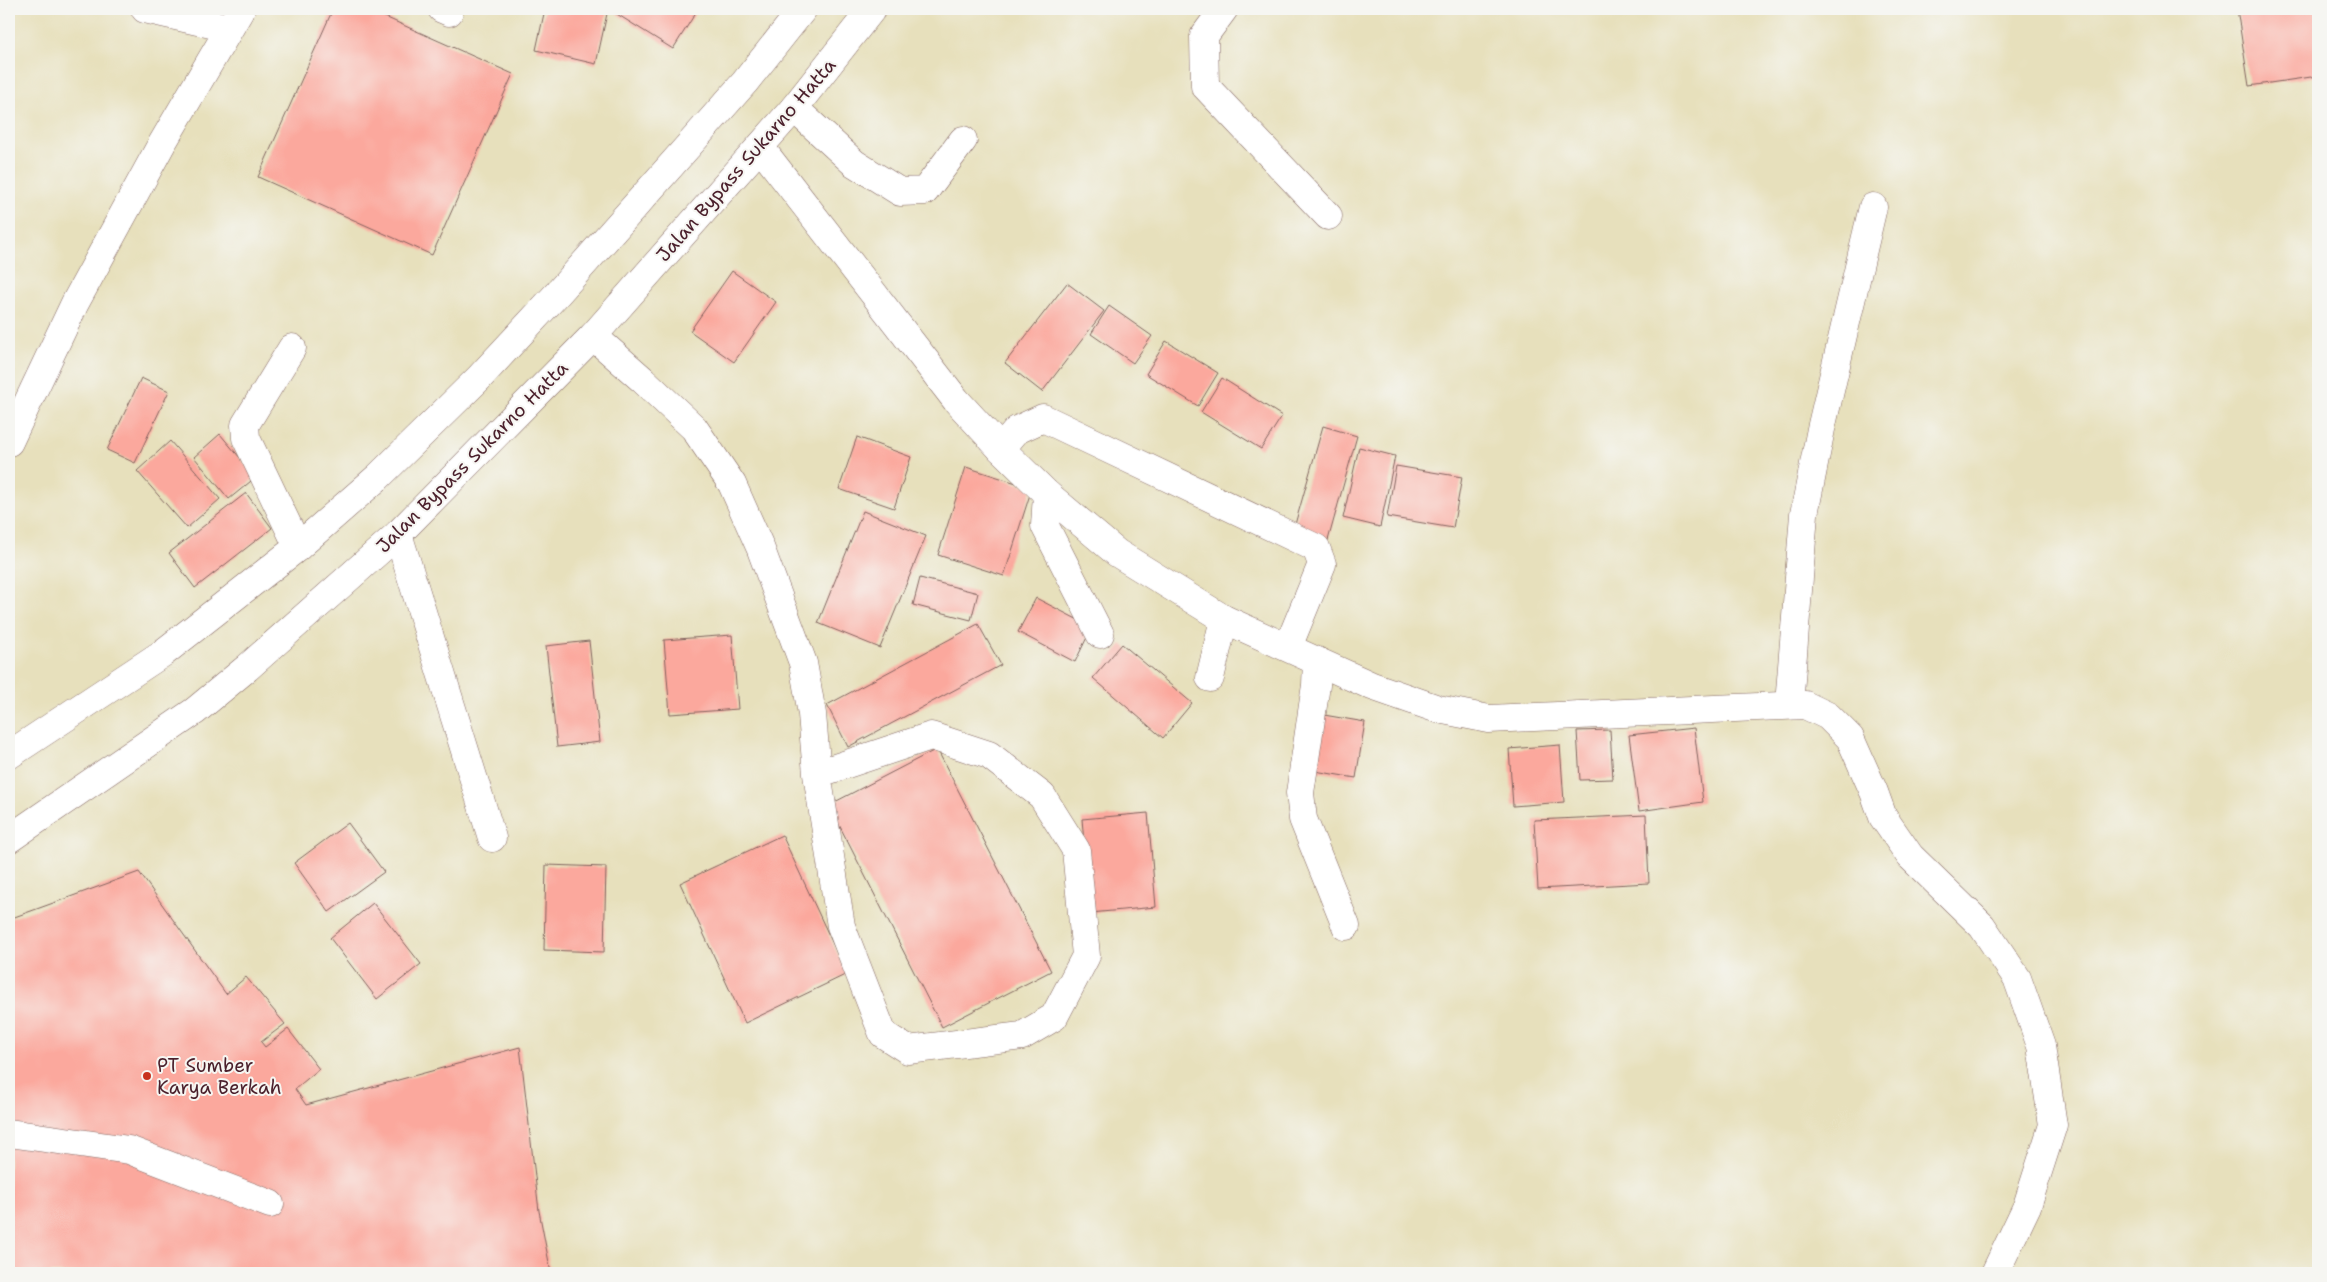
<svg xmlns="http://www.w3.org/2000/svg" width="2327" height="1282" font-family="'Shantell Sans',sans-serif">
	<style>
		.building { fill: #fba89d }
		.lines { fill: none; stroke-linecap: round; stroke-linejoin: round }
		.minor-casing { stroke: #81635e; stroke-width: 29 }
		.major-casing { stroke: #81635e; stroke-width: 29 }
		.highway-casing { stroke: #81635e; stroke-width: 29 }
		.minor { stroke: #fff; stroke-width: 28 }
		.major { stroke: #fff; stroke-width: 28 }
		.highway { stroke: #fff; stroke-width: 28 }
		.poi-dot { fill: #c8321e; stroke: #f6f6f2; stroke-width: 2 }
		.labels { text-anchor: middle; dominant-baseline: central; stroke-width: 4; stroke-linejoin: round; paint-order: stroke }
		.street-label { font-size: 19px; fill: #4a1f2b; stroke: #f6f6f2 }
		.poi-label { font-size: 19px; fill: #4a1f2b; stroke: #f6f6f2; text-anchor: start }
	</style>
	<rect width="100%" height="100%" fill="#f6f6f2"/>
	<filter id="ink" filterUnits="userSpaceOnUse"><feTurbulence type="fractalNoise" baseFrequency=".02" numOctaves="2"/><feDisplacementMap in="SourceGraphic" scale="10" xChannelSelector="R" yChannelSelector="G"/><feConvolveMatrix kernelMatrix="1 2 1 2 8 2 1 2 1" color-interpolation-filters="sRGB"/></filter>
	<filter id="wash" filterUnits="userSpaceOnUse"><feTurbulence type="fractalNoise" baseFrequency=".0096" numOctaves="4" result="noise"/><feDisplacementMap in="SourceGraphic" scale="20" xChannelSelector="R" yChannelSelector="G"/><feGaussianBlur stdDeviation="1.12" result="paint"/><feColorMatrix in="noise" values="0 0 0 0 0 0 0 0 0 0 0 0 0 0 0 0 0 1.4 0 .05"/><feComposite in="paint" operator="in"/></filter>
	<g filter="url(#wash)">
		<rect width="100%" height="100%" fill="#e7e0bc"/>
		<g id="blocks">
			<g class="building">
				<path d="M333,9H367L513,74L432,255L258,177Z"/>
				<path d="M545,9H608L596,64L536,50Z"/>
				<path d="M614,9H698L673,49L612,11Z"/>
				<path d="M2237,9H2318V76L2249,86Z"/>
				<path d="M732,271L776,302L734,362L690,331Z"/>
				<path d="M1067,283L1104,311L1042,392L1005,363Z"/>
				<path d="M1109,306L1152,336L1133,363L1091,334Z"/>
				<path d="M1166,341L1218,373L1198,406L1146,374Z"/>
				<path d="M141,378L169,391L135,463L107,450Z"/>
				<path d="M1222,378L1282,416L1261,449L1201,412Z"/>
				<path d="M1323,426L1357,436L1327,544L1292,535Z"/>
				<path d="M220,434L256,477L229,499L194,457Z"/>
				<path d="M857,437L911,457L894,508L839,489Z"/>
				<path d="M170,441L220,499L187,528L137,471Z"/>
				<path d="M1359,447L1395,456L1380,527L1343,518Z"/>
				<path d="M1396,466L1462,477L1453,528L1387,517Z"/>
				<path d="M966,467L1032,488L1004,576L938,555Z"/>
				<path d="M246,493L272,528L195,588L169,553Z"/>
				<path d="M863,511L926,536L880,648L818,623Z"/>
				<path d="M920,578L978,593L971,620L913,605Z"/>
				<path d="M1036,598L1092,627L1075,662L1018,632Z"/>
				<path d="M978,624L1001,665L848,747L827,705Z"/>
				<path d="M732,635L738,709L670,714L664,640Z"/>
				<path d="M589,641L600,742L557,747L546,646Z"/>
				<path d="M1122,644L1192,703L1163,738L1093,678Z"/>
				<path d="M1318,714L1365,722L1356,778L1309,770Z"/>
				<path d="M1694,728L1703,802L1639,811L1629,735Z"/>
				<path d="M1610,730L1613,779L1580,780L1577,731Z"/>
				<path d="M1560,745L1564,802L1513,806L1509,749Z"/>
				<path d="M937,749L1051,971L942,1027L829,805Z"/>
				<path d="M1148,813L1156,907L1090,913L1082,819Z"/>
				<path d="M1646,815L1649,883L1538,889L1534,820Z"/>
				<path d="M348,823L384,872L329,912L294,863Z"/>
				<path d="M782,835L847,974L745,1023L680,883Z"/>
				<path d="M546,865L606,867L604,952L544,950Z"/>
				<path d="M139,872L226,994L246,977L285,1024L261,1042L265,1047L288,1029L319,1069L295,1089L306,1105L520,1047L539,1211L551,1273H9V919Z"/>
				<path d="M373,903L421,964L377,999L330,938Z"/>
			</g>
		</g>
	</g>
	<g filter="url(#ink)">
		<use href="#blocks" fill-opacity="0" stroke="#81635e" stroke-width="1"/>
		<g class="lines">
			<g class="minor-casing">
				<g id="minor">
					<path d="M145,9L229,28"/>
					<path d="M442,9L449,12"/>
					<path d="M1224,9L1204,36L1205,86L1328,216"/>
					<path d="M794,108L854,163L900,192L925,191L963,140"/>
					<path d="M760,147L956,400L1001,449L1047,494L1117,553L1224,619L1372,686L1438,709L1489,719L1805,705L1828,716L1850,738L1874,792L1883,817L1910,856L1982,926L2017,978L2041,1046L2053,1125L2027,1206L1995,1273"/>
					<path d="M593,336L643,380L694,428L732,484L760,547L803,663L812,714L817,774L841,926L883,1034L908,1050L1022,1036L1054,1017L1086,956L1076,850L1042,796L989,755L931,736L817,774"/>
					<path d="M292,348L245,425L246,438L298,547"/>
					<path d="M1001,449L1017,430L1043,418L1316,548L1322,564L1288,647"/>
					<path d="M1047,494L1045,526L1100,634"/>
					<path d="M398,534L492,838"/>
					<path d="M1317,661L1316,685L1300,793L1303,819L1346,926"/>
					<path d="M1210,678L1224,619"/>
					<path d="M1789,705L1804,514L1821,429L1873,207"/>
					<path d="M9,1133L129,1150L270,1204"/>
				</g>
			</g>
			<g class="major-casing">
				<path id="major" d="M9,442L75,303L160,147L241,9"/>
			</g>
			<g class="highway-casing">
				<g id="highway">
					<path d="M9,755L163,653L298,547L378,477L479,378L558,293L745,82L803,9"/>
					<path d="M9,839L195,711L247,668L398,534L593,336L794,108L872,9"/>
				</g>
			</g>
			<use href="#minor" class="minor"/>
			<use href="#major" class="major"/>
			<use href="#highway" class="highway"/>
		</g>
	</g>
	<circle class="poi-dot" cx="147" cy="1076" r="5"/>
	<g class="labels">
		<g class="street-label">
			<text transform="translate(746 160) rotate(-49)">Jalan Bypass Sukarno Hatta</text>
			<text transform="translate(472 457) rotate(-45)">Jalan Bypass Sukarno Hatta</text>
		</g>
		<g class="poi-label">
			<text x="157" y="1065">PT Sumber<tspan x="157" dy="22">Karya Berkah</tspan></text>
		</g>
	</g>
	<rect width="2327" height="1282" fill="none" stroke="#f6f6f2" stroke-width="30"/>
</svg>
